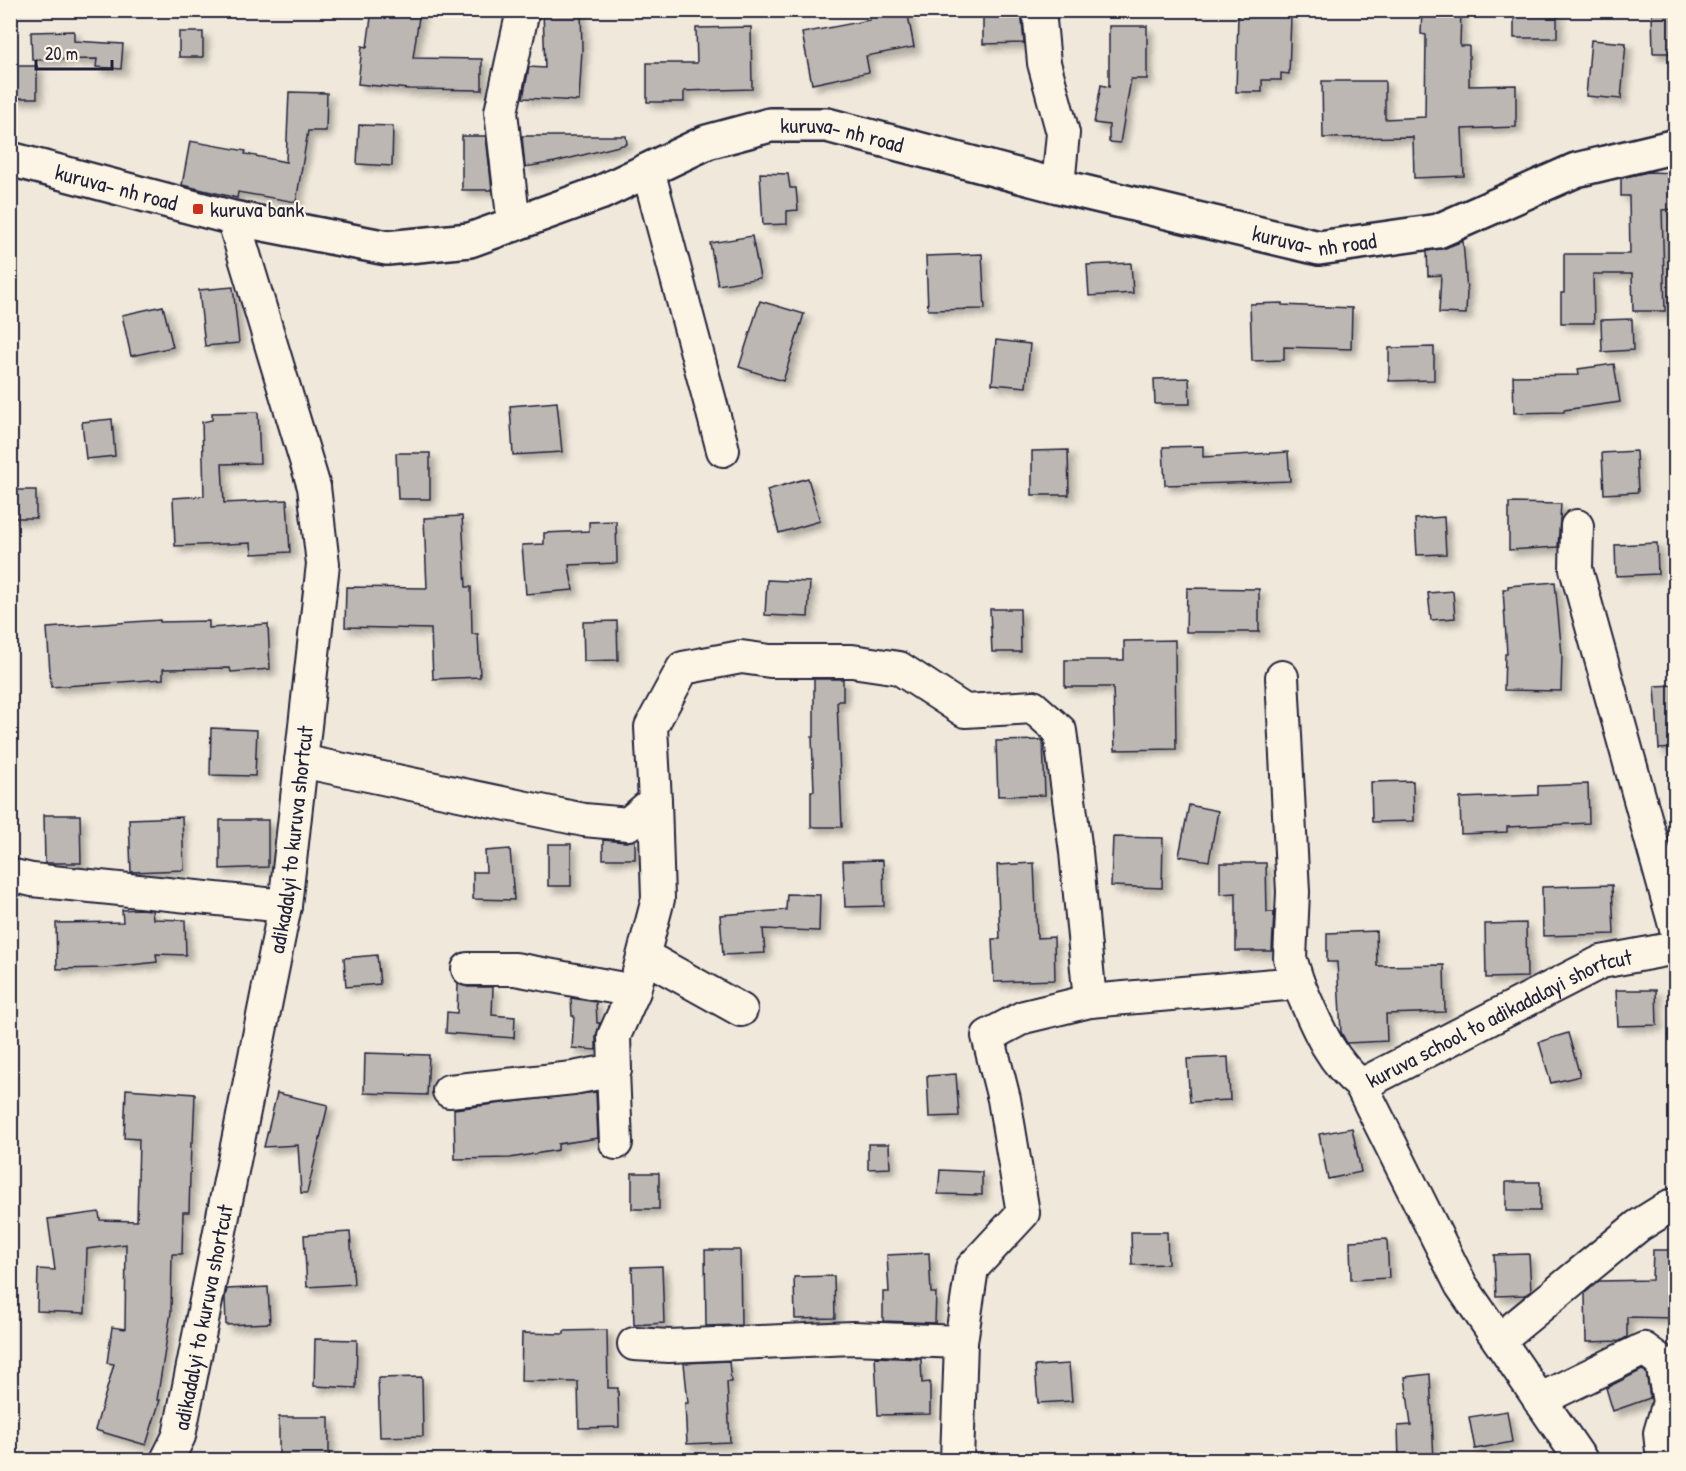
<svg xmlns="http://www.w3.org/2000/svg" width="1686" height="1471" font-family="'Patrick Hand',sans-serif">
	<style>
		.building { fill: #bcb7b3; stroke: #22223b; stroke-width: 1.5; filter: url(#shadow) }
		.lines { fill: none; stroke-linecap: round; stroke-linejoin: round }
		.street-casing { stroke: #22223b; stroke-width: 36 }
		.secondary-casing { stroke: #22223b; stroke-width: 38 }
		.street { stroke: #fcf5e5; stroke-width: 32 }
		.secondary { stroke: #fcf5e5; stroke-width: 33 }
		.poi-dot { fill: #c8321e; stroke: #fcf5e5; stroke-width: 2 }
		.labels { text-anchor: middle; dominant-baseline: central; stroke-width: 4.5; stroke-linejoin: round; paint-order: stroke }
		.street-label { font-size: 22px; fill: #22223b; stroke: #fcf5e5 }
		.poi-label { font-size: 22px; fill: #22223b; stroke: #fcf5e5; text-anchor: start }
	</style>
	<defs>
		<filter id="shadow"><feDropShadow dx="5.5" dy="5.5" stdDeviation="3" flood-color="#0004"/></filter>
	</defs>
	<rect width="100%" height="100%" fill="#efe8db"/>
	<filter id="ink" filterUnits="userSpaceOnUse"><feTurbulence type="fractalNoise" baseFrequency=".0167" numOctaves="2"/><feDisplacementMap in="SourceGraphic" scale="12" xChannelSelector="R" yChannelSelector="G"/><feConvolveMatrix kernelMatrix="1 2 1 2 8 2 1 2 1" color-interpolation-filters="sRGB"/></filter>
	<g filter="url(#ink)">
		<g class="building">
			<path d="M372,10H420L413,58L482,59V90L409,89L358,84L362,46L367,47Z"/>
			<path d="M543,10H581L582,50L579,101L523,98L529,67L545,68Z"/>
			<path d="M868,10H907L914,47L866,56L869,72L812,84L802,33L870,20Z"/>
			<path d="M983,10H1021L1024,43L983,44Z"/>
			<path d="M1422,10H1461L1460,46H1469V86L1516,85V127L1462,129L1464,176L1414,178L1413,137L1323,138L1322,81H1385V119L1425,117L1426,35L1421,34Z"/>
			<rect x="1514" y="11" width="43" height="27"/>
			<path d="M1652,12H1676V53H1653Z"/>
			<path d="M1238,14L1291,16L1289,74L1281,73V80H1262V92H1236Z"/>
			<path d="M1109,26H1147V79H1131L1120,143L1109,142V125L1094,123L1101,85L1109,87Z"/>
			<path d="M751,27L752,89L684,91V102H647V63H697L696,28Z"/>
			<path d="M74,31V41L123,44L121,69L96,67L97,59L32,60L31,32Z"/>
			<rect x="179" y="32" width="24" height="25"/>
			<path d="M1591,40L1626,43L1621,99L1586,96Z"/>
			<rect x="10" y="66" width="27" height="32"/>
			<path d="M289,92L327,93L326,131H308L296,202L238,192L237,198L182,185L190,141L246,151L245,154L286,162Z"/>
			<path d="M359,125L393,126L392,166L357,164Z"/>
			<path d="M462,136H486L492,190H462Z"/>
			<path d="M522,136H626L627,144L555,162L525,167Z"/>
			<path d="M1648,172L1676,173V209L1662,210L1665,311H1633L1632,274H1593L1594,323H1561V293H1564V254H1630L1629,196H1621V178Z"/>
			<path d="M760,173L788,174L790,188H796L798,210L787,211V224L763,225Z"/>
			<path d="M752,236L760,278L718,285L710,243Z"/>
			<path d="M1463,241L1467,291L1466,314L1439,313L1441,275L1428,276L1427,251L1445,248Z"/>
			<path d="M982,254L985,309L928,310L926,256Z"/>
			<path d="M1131,263L1133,293L1089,296L1087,265Z"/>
			<path d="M233,287L239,343L205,346L199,290Z"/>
			<path d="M760,301L804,314L783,381L739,367Z"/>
			<path d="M1282,303V305L1352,308L1351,349L1284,347V360L1252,361L1250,304Z"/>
			<path d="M163,306L173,347L131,356L122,315Z"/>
			<path d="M1632,319L1633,350L1602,352L1601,320Z"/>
			<path d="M996,340L1030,344L1026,387L992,384Z"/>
			<path d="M1434,347V380L1389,381V348Z"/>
			<path d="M1614,364L1620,402L1564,410V412L1514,413L1513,376L1579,375L1578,369Z"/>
			<path d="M1189,378L1190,404H1155L1154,379Z"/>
			<path d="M557,402L562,452L513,455L510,406Z"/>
			<path d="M258,412L260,463L222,464L224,503L287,500L290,552L252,554L251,543L175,546L173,498L204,496L202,422L212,420V413Z"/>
			<path d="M112,419L115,456L86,459L82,422Z"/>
			<path d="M1203,446V457L1288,452L1290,481L1165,485L1163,447Z"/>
			<path d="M1068,450L1069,495H1032V451Z"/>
			<path d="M1636,451L1638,492L1604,494L1602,453Z"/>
			<path d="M396,453H430V499H398Z"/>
			<path d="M808,478L820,521L779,533L767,490Z"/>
			<rect x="10" y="490" width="26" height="28"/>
			<path d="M1509,503L1561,504L1558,547L1509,550Z"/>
			<path d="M462,516L466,587H471L472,634H478L480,677L433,679L431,629L345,627L346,587L427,588L424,518Z"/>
			<path d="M1444,517L1446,554L1417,555L1415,519Z"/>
			<path d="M616,521L617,563L569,565L573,590L526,594L522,545L544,544V533L589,531V522Z"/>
			<path d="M1657,543L1658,574L1616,576L1615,545Z"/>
			<path d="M767,580L810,582L808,617L765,615Z"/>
			<path d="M1555,582L1562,655L1561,691L1504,690L1505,654H1507L1503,589H1508V586Z"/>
			<path d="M1187,588L1259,589V632H1186Z"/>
			<path d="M1453,591L1455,618L1431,620L1428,593Z"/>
			<path d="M990,609H1020L1021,652H992Z"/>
			<path d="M160,620V622L209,621V628L268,624L270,669L231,672L230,668L163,669V679L51,687L47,628Z"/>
			<path d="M617,621L618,660L584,661L583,622Z"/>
			<path d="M1175,640L1176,749L1115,750L1113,687H1065V660H1124V641Z"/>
			<path d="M814,679H843V701H837L842,827H811V791H814L812,737H814Z"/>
			<path d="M1676,685V748L1659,749L1655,686Z"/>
			<path d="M211,728L257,730L255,776L210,775Z"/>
			<path d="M1043,740L1045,795L998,796L996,741Z"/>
			<path d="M1413,781L1414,821L1372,822L1371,782Z"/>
			<path d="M1588,784L1589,823L1507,827V832L1461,834L1460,798L1538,795V786Z"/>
			<path d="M1189,805L1218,811L1209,861L1179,856Z"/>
			<path d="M44,815H80L81,863H45Z"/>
			<path d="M182,817L184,870L131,872L129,819Z"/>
			<path d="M220,820H268V867L220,869Z"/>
			<path d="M1113,837L1163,838L1162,888L1111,886Z"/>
			<path d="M603,840L626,842L635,840V859H603Z"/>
			<rect x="548" y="844" width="23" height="42"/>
			<path d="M510,849L514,900L473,899V872H486L485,851Z"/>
			<path d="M883,860L884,906L845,907L843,861Z"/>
			<path d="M1034,863L1037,938L1054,937L1055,980L994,982L992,939H1000L997,865Z"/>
			<path d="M1220,863H1266L1267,912H1274L1272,951H1236V893L1220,894Z"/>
			<path d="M1612,885L1614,934L1543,936L1542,887Z"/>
			<path d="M787,894L820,895L819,931L763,929L765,953L723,955L720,915L786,910Z"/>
			<path d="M139,909L152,910L153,919L185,920L186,955L156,954L157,962L104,968L57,969L56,923L123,922L122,910Z"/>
			<path d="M1526,923L1527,977L1486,978L1485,924Z"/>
			<path d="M1376,931L1377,966L1444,965L1445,1012L1386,1014L1387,1041L1347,1043L1341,1032L1337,962H1327V933Z"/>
			<path d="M377,955L380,984L346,987L344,958Z"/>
			<path d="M458,984L468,987H493L492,1015L515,1017L514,1038L446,1033L447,1012L457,1013Z"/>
			<path d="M1616,990H1656L1657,1025L1618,1026Z"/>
			<path d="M571,998L596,1002L597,1023H600L596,1036V1050L572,1048L574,1016H572Z"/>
			<path d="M1568,1033L1580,1076L1551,1083L1539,1042Z"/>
			<path d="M365,1053L429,1055L427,1095L364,1093Z"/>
			<path d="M1228,1057L1230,1100L1190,1102L1187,1059Z"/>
			<path d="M956,1074L959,1116L929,1117L927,1076Z"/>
			<path d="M126,1089L195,1094L193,1142H191L189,1212H183L182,1254H172L171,1312L157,1400H160L146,1445L95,1430L114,1364L107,1363L112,1327L125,1329L126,1244L87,1249L85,1313L37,1311L38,1269L55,1270L48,1219L99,1212L100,1220L137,1221L139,1139L124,1138Z"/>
			<path d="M596,1092L598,1138L558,1144V1150L510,1158L455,1159L454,1109Z"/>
			<path d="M277,1093L328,1105L307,1193H301L298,1145L264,1147Z"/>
			<path d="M1352,1128L1361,1172L1328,1179L1319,1134Z"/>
			<path d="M868,1144H889L890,1168L868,1169Z"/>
			<path d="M940,1170L982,1172V1195L938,1194Z"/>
			<rect x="632" y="1173" width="27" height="36"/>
			<rect x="1506" y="1182" width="34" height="29"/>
			<path d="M350,1232L354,1284L307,1287L304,1235Z"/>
			<path d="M1131,1232H1167L1168,1264L1132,1265Z"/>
			<path d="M1387,1239L1389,1278L1351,1280L1350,1241Z"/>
			<path d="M705,1250H740L741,1325L706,1326Z"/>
			<path d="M1653,1250H1676V1318L1627,1317V1337L1620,1341L1586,1342L1585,1293L1599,1281L1652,1280Z"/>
			<path d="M929,1253L931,1293H936L935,1323L883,1321V1292H889L887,1255Z"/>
			<path d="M1529,1254L1531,1291L1525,1295L1496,1296L1494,1255Z"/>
			<path d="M662,1266L664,1323L634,1325L632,1267Z"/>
			<path d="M834,1276L835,1318L795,1319L794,1277Z"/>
			<path d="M268,1287L270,1323L226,1325L225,1297L227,1289Z"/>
			<path d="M607,1330L608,1388H618L619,1427L579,1428L578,1382L521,1381L522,1333L564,1334V1331Z"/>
			<path d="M315,1339L357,1340L356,1388L314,1386Z"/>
			<path d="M875,1357L921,1359L922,1383L930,1382V1414L878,1415Z"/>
			<path d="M729,1361L731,1382H727L730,1442L687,1444L685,1403H688L684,1363Z"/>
			<path d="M1069,1364L1072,1401L1038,1403L1035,1366Z"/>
			<path d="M1642,1370L1646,1372L1650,1398L1613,1411L1606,1388Z"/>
			<path d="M1430,1374L1434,1461H1399L1398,1426L1411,1425L1405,1377Z"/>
			<path d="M422,1377L423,1436L380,1437L378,1378Z"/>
			<path d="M1507,1411L1512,1442L1475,1449L1469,1417Z"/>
			<rect x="279" y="1417" width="50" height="44"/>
		</g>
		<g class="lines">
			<g class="street-casing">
				<g id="street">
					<path d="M1039,10L1044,63L1063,133L1058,186"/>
					<path d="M648,170L723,450"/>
					<path d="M514,225L501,112L523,10"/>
					<path d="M1577,526L1576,569L1676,929"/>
					<path d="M1282,677L1293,892L1290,958L1298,983"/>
					<path d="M301,761L584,820L628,824L655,801L651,727L683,668L741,657L770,661H852L899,668L965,711L1033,707L1060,731L1076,852L1090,1001"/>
					<path d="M10,875L32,880L285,906"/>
					<path d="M644,956L741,1010"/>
					<path d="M468,969H515L634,991L658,899L655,801"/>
					<path d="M613,1071L616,1143"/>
					<path d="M449,1091L573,1078L615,1070L614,1036L634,991"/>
					<path d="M1499,1340L1638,1226L1670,1206L1676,1205"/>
					<path d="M634,1344L669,1346L853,1338L961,1342"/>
					<path d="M1539,1400L1644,1349L1662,1362L1669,1402L1660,1433L1663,1460"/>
					<path id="s1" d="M167,1460L179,1436L285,906L323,564L314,487L233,218"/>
					<path d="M957,1460L961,1342L972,1268L1023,1213L1004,1099L988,1036L1024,1017L1090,1001L1298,983C1315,1021 1328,1059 1361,1085"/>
					<path id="s2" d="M1581,1460L1461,1285L1361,1085L1601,962L1676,948"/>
				</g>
			</g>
			<g class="secondary-casing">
				<g id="secondary">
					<path id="s3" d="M10,159L233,218L387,248L470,240L600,193L707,142L770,125H827L1058,186L1319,248L1438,231L1576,170L1676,146"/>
				</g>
			</g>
			<use href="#street" class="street"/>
			<use href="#secondary" class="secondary"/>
		</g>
	</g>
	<rect class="poi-dot" x="192" y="203" width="12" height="12" rx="3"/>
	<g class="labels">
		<g class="street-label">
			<text stroke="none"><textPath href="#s3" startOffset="866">kuruva- nh road</textPath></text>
			<text stroke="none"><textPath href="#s3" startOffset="110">kuruva- nh road</textPath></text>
			<text stroke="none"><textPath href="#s3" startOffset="1352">kuruva- nh road</textPath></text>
			<text stroke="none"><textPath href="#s1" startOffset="634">adikadalyi to kuruva shortcut</textPath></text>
			<text stroke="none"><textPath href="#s2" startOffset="590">kuruva school to adikadalayi shortcut</textPath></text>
			<text stroke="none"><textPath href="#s1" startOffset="148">adikadalyi to kuruva shortcut</textPath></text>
		</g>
		<g class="poi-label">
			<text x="210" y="209">kuruva bank</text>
		</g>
	</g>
	<rect width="1686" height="1471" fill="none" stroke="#fcf5e5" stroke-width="36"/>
	<rect x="18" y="18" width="1650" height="1435" fill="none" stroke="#22223b" stroke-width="2" filter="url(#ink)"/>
	<path d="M36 60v9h76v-9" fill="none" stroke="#22223b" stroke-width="3"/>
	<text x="45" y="60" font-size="18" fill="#22223b" stroke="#fcf5e5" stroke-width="4.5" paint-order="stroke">20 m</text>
</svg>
